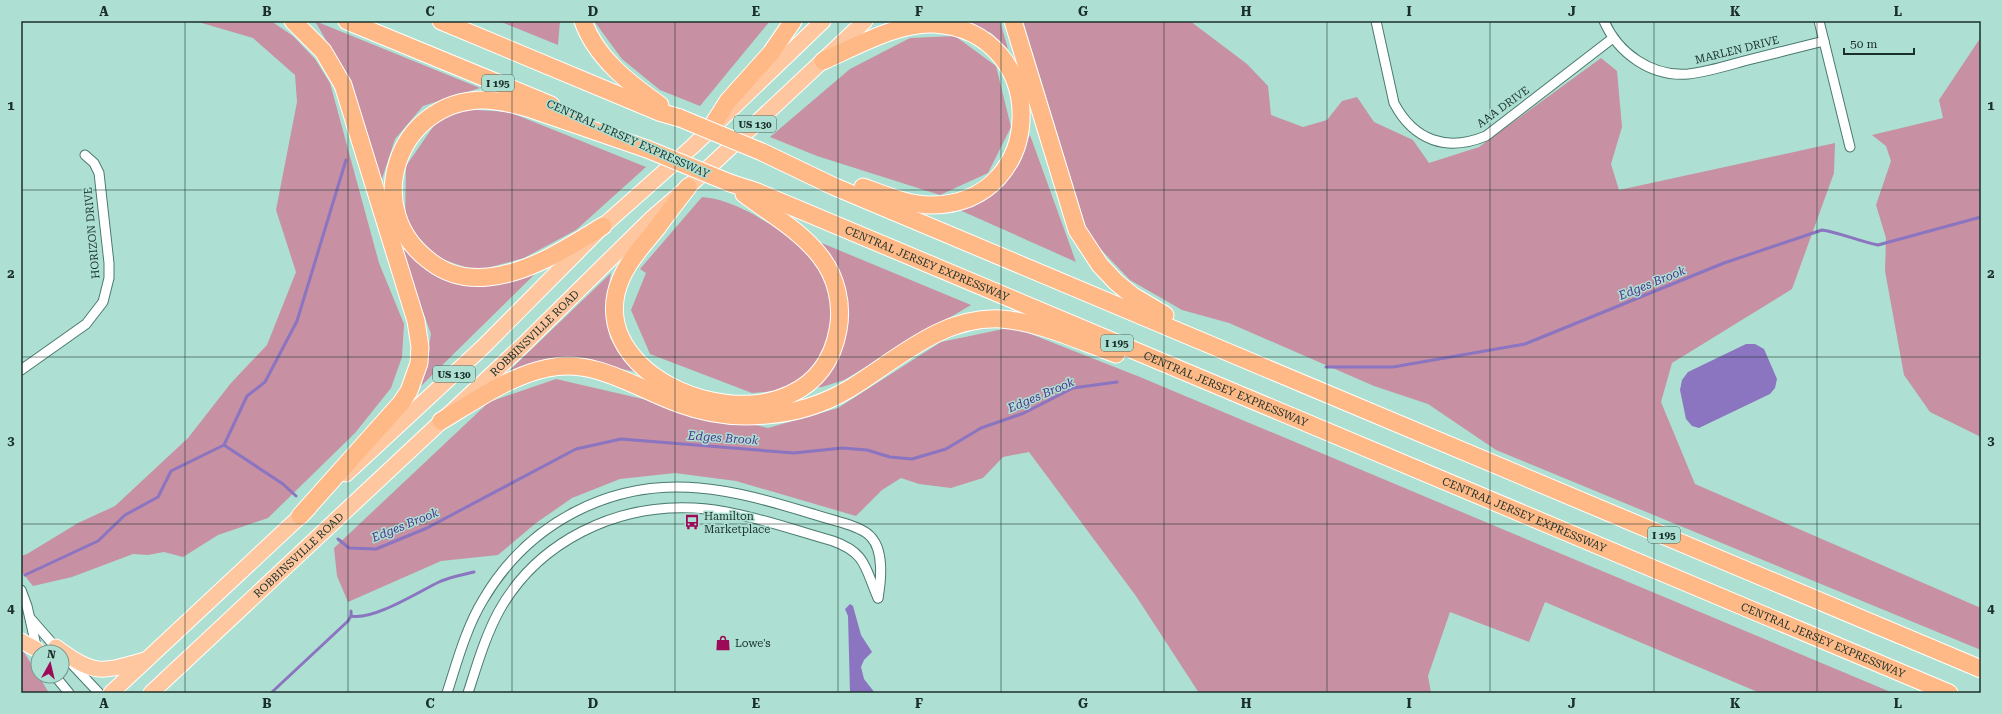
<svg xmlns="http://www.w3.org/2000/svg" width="2002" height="714" font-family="'Roboto Serif',serif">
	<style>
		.green { fill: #c790a3 }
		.water { fill: #8b74c0 }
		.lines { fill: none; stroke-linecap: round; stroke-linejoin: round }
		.stream { stroke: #8b74c0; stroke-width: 3 }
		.minor-casing { stroke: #4a7a6f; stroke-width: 11 }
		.trunk-casing { stroke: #fff; stroke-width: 17 }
		.motorway-casing { stroke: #fff; stroke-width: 19 }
		.minor { stroke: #fff; stroke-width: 9 }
		.trunk { stroke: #fec79f; stroke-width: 15 }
		.motorway { stroke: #feb987; stroke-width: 17 }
		.motorway-bridge-casing { stroke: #fff; stroke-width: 19; stroke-linecap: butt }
		.motorway-bridge { stroke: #feb987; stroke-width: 17 }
		.grid { fill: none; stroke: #1b2f2a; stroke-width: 1; stroke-opacity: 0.55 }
		.labels { text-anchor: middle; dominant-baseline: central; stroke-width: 3; stroke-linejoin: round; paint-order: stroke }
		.shield { fill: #ade0d2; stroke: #47645c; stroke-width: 1 }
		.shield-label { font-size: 10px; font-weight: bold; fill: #1b2f2a }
		.street-label { font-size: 11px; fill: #1b2f2a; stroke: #ade0d2 }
		.poi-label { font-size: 11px; fill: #1b2f2a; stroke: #ade0d2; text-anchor: start }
		.water-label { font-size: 12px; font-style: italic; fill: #54318d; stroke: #ade0d2 }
		.neatline { fill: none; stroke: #1b2f2a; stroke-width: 1.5 }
		.grid-label { font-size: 13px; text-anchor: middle; font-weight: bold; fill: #1b2f2a }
	</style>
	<rect width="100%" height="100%" fill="#ade0d2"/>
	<g class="green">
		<path d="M195,21H271L293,36L315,59L330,83L379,263L404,324L402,357L391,388L355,433L268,518L218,535L183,557L164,552L148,555L133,554L72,577L33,586L21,571V556L27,554L78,523L115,506L188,438L231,383L267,345L296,272L276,210L297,102L295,75L253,38Z"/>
		<path d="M315,21L480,88L423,106L395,139L379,188L348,79Z"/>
		<path d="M499,21H560L558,45Z"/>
		<path d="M594,21H770L700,106L660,90L622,59Z"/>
		<path d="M952,21H1000L1008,49L991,33Z"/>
		<path d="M1023,21H1190L1247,64L1268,86L1271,115L1303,127L1327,120L1342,101L1357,97L1374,122L1413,140L1429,163L1479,147L1601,58L1617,71L1622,127L1611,164L1619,190L1835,143L1834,173L1792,289L1672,363L1661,402L1695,484L1981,608V650L1496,450L1428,404L1374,386L1229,323L1182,310L1130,280L1089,237Z"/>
		<path d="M955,36L996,66L1011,127L988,173L940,195L817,156L770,137L850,69L910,38Z"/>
		<path d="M1981,37V437L1930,412L1904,375L1885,271L1886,238L1876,205L1891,161L1886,146L1872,135L1943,118L1939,100Z"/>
		<path d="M461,109L509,112L646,167L576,230L524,258L477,271L438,258L405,223L406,166L435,124Z"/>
		<path d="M1030,135L1076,262L955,208L1011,170Z"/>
		<path d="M702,197C718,198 735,205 749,212C761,218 771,227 783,227L971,305L844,380L822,387L752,393L650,354L631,310L646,273L640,269Z"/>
		<path d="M399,246L436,274L538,271L421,386L431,334Z"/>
		<path d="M611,273L606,301L610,338L637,372L564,358L510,370Z"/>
		<path d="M1013,327L1140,377L1893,693H1760L1545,602L1529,642L1450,612L1428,676L1431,693H1199L1136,596L1029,452L1003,457L983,478L951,488L919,484L901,478L882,490L856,516L736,481L675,473L620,479L572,498L536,523L498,555L441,561L348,602L337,576L334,548L489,402L556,379L768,428L838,408L941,342Z"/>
		<path d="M21,650L24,652L49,693H21Z"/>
	</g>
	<g class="water">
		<path d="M1746,344H1755L1764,349L1777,379L1775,388L1770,394L1699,428L1692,426L1686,419L1680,390L1682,380L1688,372Z"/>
		<path d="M850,604L853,606L861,635L872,652L864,660L861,667L864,679L875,693H850L848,616L845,609Z"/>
	</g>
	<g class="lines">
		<g class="stream">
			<path d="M1326,367H1393L1525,344L1724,263L1822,230C1841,233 1858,241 1878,245L1981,217"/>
			<path d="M224,445L247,396L265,382L297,321L346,160"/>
			<path d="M224,445L283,484L296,496"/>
			<path d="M338,539L349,548L376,549L427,528L576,449L621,439L794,453L842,448L867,450L890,457L912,459L946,449L981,428L1024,413L1073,388L1117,382"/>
			<path d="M25,575L98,541L125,515L158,497L171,471L224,445"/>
			<path d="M351,616C373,621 418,592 439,582C450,577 462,575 474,572"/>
			<path d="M271,693L348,621L351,616V611"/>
		</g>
		<g class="minor-casing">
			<g id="minor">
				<path d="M1376,21L1394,103C1414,141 1447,152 1486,136L1613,38"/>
				<path d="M1604,21C1618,53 1651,77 1688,74C1707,72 1726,66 1744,61C1771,54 1797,48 1824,41"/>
				<path d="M1819,21L1850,147"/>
				<path d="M21,370L86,324L103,302L109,278V263L99,173L94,163L85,155"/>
				<path d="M21,590L27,606L37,650"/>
				<path d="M31,619L59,651"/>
				<path d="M68,660L99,693"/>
				<path d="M55,676L69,693"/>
				<path d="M447,693C457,662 466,628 483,600C528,523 610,480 699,488C747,492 794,509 840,522C850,525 864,529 871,537C884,551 881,581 878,598"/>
				<path d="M468,693C477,665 485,637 499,611C538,541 616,504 694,508C738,510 790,529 833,541C867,553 865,569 878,598"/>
			</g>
		</g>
		<g class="trunk-casing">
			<g id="trunk">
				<path d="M346,474L484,346L603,226L693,146L823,21"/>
				<path d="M21,641L36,649"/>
				<path d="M56,647C94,675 100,673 145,660"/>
				<path d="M111,693L309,508"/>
				<path id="s1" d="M151,693L523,345L651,219L688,187L865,21"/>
			</g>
		</g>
		<g class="motorway-casing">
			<g id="motorway">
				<path d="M293,21L323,51L343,85L416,321L420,347L419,363L409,391L401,403L300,516"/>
				<path d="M347,21L551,105"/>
				<path d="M441,21L659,112L680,118"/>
				<path d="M583,21C596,58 629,83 660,105"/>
				<path d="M1013,21L1077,230L1100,265L1116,282L1133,296L1165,315"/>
				<path d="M823,61C855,47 898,22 934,24C1052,31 1049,204 932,205C908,205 885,195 863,187"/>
				<path d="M712,126L728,101L771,53L793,21"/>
				<path d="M762,152L833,186L1981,669"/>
				<path id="s2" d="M730,183L755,191L1949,693"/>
				<path d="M688,187C677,201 667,214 657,228C640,249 622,267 616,294C594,399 814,461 838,330C843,304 836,276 820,256C800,230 769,213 744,194"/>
				<path d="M603,226C568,247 530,273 488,277C468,279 448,275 431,262C360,211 396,101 483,100C499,100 513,104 528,108L647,149"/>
				<path d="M441,421C475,401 509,376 548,368C596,358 637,389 680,404C707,414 737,418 766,415C794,413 824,404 849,389C897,360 941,316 1001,319C1040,322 1079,341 1116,354"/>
			</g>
		</g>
		<use href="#minor" class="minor"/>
		<use href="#trunk" class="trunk"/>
		<use href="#motorway" class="motorway"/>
		<g class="motorway-bridge-casing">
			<g id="motorway-bridge">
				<path d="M680,118L762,152"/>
				<path d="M647,149L730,183"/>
			</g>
		</g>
		<use href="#motorway-bridge" class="motorway-bridge"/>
	</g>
	<path class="grid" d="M185,21V693M348,21V693M512,21V693M675,21V693M838,21V693M1001,21V693M1164,21V693M1327,21V693M1490,21V693M1654,21V693M1817,21V693M21,190H1981M21,357H1981M21,524H1981"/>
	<defs>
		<g id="bus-bare" transform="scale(1.2)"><path d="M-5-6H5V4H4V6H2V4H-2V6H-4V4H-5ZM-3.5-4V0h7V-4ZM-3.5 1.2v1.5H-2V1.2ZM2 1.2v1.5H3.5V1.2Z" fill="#9c0a58" stroke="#ade0d2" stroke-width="2.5" paint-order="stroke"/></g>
		<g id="shop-bare" transform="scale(1.2)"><path d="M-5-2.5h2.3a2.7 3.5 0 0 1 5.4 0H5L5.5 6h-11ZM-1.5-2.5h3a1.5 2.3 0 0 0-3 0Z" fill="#9c0a58" stroke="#ade0d2" stroke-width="2.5" paint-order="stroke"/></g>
	</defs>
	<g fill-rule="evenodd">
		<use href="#bus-bare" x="692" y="522"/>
		<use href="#shop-bare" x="723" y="643"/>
	</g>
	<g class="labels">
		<g class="shield">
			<rect x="482" y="75" width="32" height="16" rx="3"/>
			<rect x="734" y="116" width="42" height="16" rx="3"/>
			<rect x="1101" y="335" width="32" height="16" rx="3"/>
			<rect x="433" y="366" width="42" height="16" rx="3"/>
			<rect x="1648" y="527" width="32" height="16" rx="3"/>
		</g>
		<g class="shield-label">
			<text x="498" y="83">I 195</text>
			<text x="755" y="124">US 130</text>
			<text x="1117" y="343">I 195</text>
			<text x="454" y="374">US 130</text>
			<text x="1664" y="535">I 195</text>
		</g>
		<g class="street-label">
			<text transform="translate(1737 50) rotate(-14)">MARLEN DRIVE</text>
			<text transform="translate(1503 107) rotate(-36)">AAA DRIVE</text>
			<text transform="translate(628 139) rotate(24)">CENTRAL JERSEY EXPRESSWAY</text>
			<text transform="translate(92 233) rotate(-95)">HORIZON DRIVE</text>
			<text stroke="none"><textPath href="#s2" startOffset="213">CENTRAL JERSEY EXPRESSWAY</textPath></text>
			<text stroke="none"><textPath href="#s1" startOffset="526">ROBBINSVILLE ROAD</textPath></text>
			<text stroke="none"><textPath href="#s2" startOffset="537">CENTRAL JERSEY EXPRESSWAY</textPath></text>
			<text stroke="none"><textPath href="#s2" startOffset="861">CENTRAL JERSEY EXPRESSWAY</textPath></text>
			<text stroke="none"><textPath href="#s1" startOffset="202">ROBBINSVILLE ROAD</textPath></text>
			<text stroke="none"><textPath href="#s2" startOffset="1185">CENTRAL JERSEY EXPRESSWAY</textPath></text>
		</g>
		<g class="poi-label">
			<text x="704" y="516">Hamilton<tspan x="704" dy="13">Marketplace</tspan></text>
			<text x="735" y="643">Lowe's</text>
		</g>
		<g class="water-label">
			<text transform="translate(1652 283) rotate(-22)">Edges Brook</text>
			<text transform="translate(1041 395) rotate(-23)">Edges Brook</text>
			<text transform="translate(723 438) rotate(4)">Edges Brook</text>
			<text transform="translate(405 525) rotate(-22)">Edges Brook</text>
		</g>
	</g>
	<rect width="2002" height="714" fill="none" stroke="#ade0d2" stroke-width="44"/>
	<g transform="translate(50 664) rotate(8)"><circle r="19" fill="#ade0d2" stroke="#73998f"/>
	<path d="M0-3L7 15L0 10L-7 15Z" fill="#9c0a58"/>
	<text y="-6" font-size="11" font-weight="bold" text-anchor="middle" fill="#1b2f2a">N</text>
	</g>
	<path d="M1844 48v6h70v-6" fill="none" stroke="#1b2f2a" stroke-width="2"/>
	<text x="1850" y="48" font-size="12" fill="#1b2f2a" stroke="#ade0d2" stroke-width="3" paint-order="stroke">50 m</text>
	<rect x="22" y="22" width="1958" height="670" class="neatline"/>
	<g class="grid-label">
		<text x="104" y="16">A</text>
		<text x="267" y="16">B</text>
		<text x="430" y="16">C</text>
		<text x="593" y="16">D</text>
		<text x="756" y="16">E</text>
		<text x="919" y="16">F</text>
		<text x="1083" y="16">G</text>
		<text x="1246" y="16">H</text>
		<text x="1409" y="16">I</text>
		<text x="1572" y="16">J</text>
		<text x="1735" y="16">K</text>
		<text x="1898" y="16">L</text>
		<text x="11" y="110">1</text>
		<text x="1991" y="110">1</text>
		<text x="11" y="278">2</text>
		<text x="1991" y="278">2</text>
		<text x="11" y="445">3</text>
		<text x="1991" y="445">3</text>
		<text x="11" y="613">4</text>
		<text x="1991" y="613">4</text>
		<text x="104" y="708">A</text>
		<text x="267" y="708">B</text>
		<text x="430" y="708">C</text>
		<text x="593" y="708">D</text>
		<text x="756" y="708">E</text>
		<text x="919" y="708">F</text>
		<text x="1083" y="708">G</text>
		<text x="1246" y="708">H</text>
		<text x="1409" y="708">I</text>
		<text x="1572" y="708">J</text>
		<text x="1735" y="708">K</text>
		<text x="1898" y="708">L</text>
	</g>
</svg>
